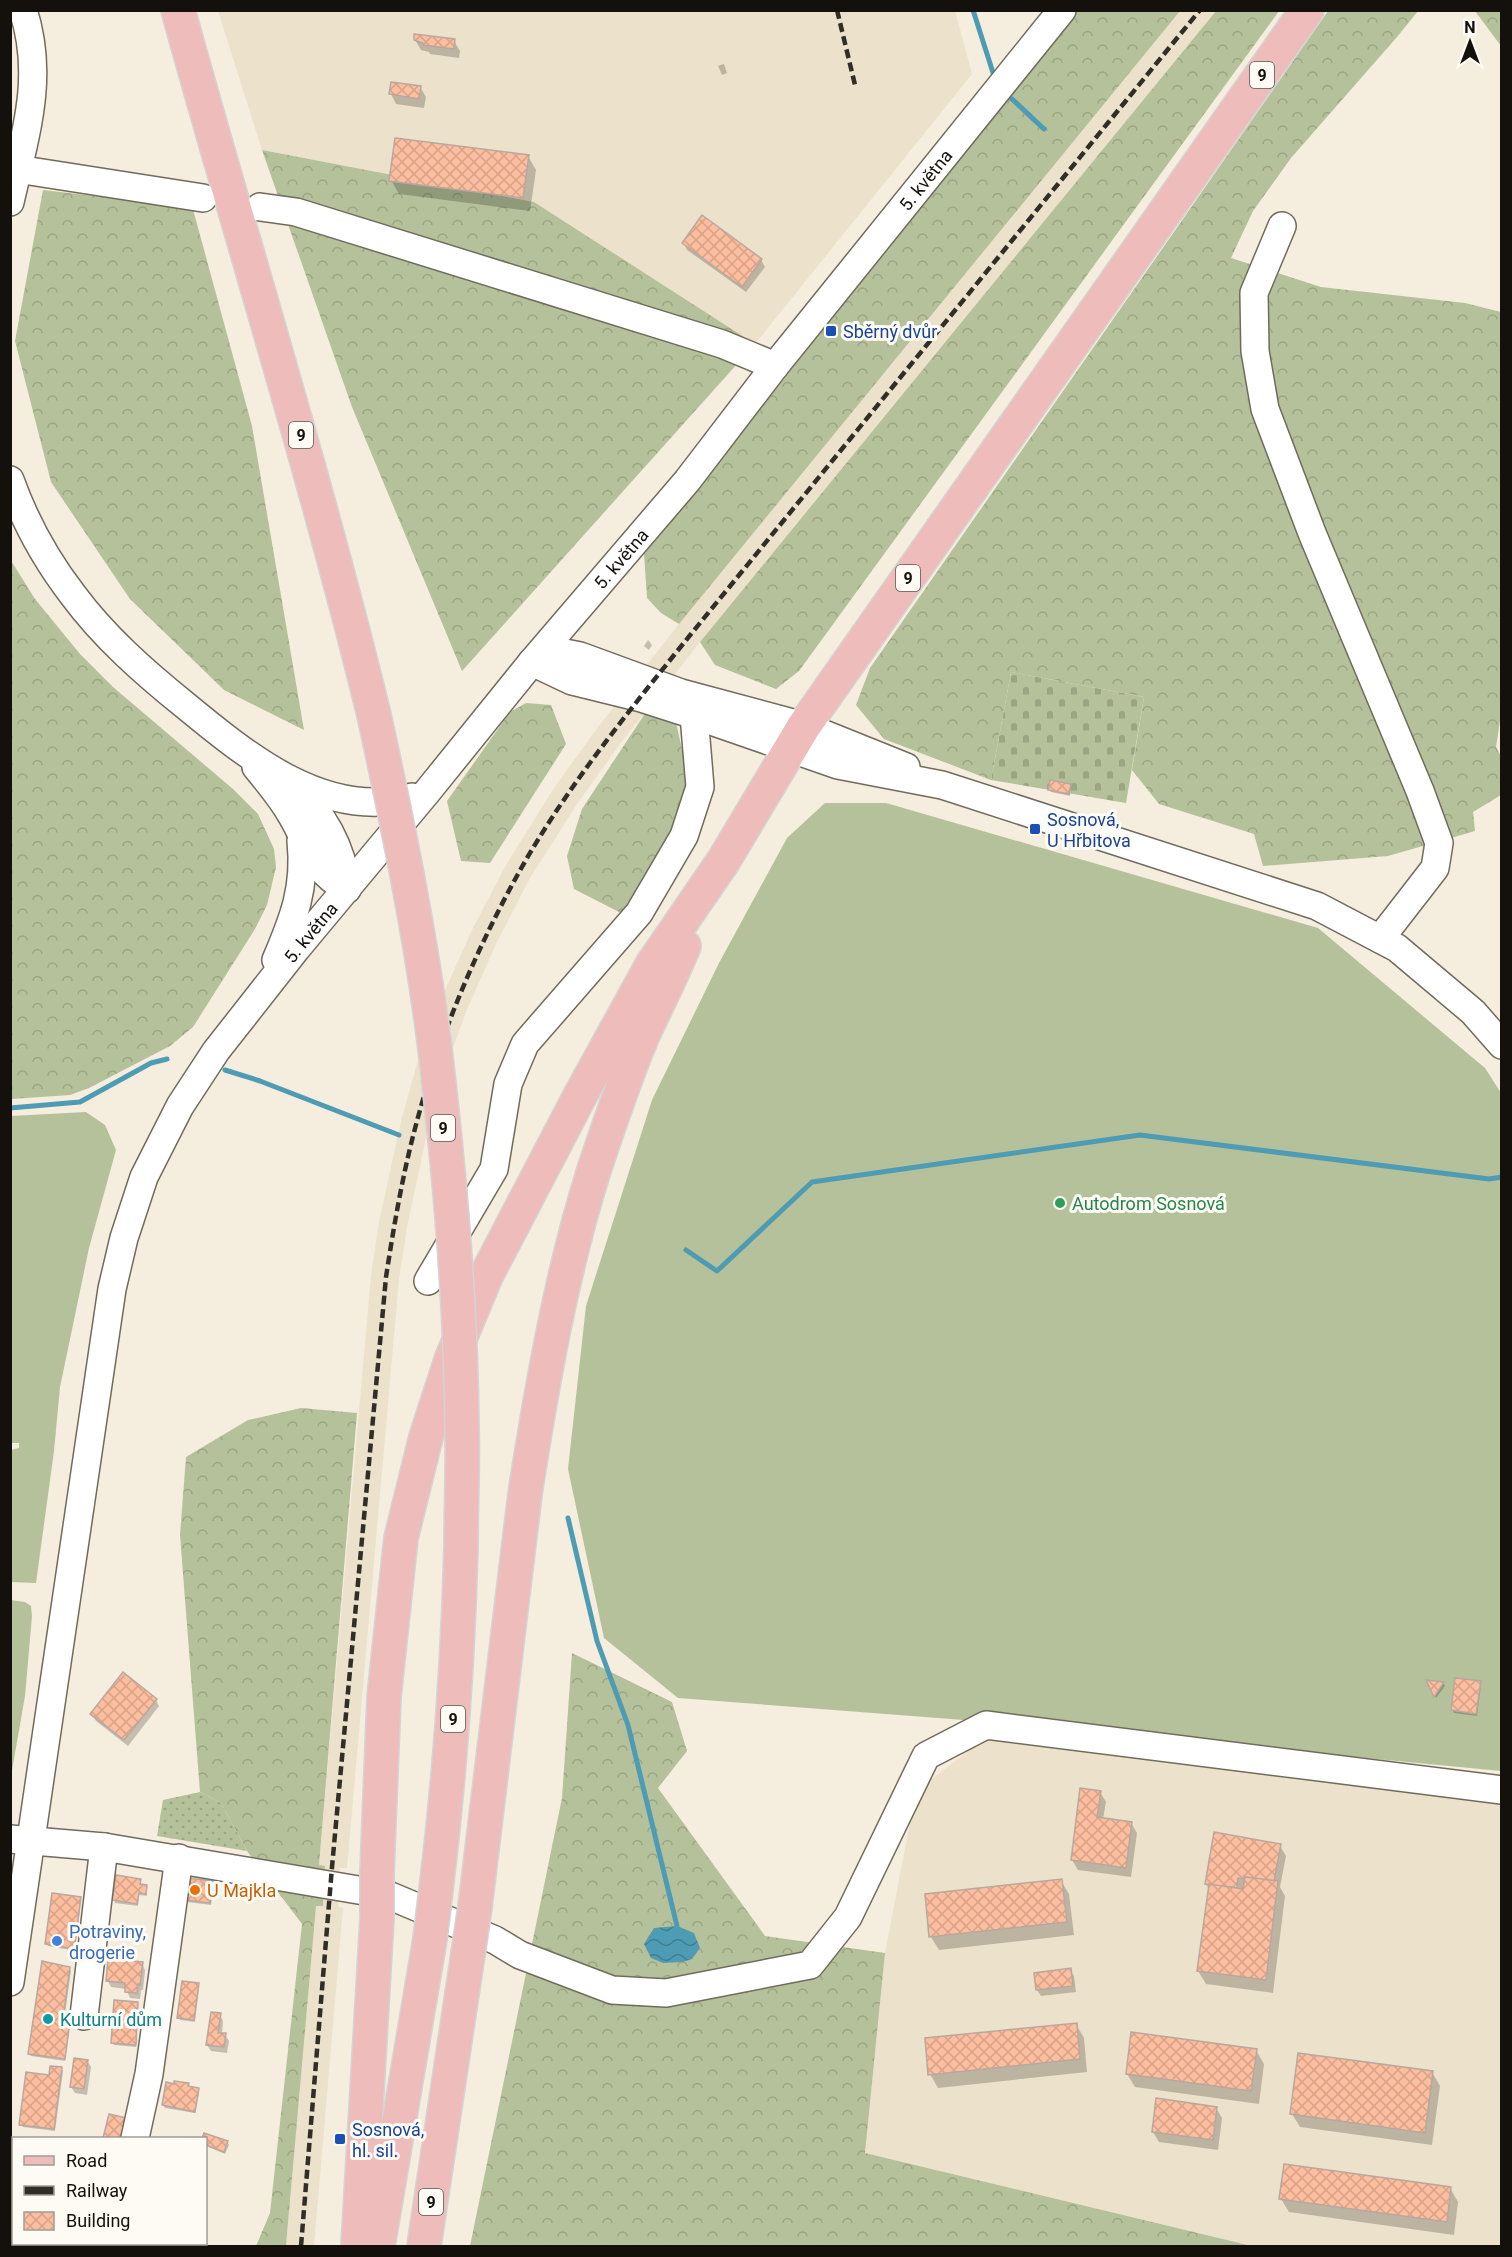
<svg xmlns="http://www.w3.org/2000/svg" width="1512" height="2257" font-family="Roboto,sans-serif">
	<style>
		.built { fill: #ece1ca }
		.grass { fill: #b5c19a }
		.forest { fill: url(#forest-crowns) }
		.cemetery { fill: url(#cemetery-stones) }
		.park { fill: url(#park-dots) }
		.water { fill: url(#water-waves) }
		.shadow { fill: #0003 }
		.lines { fill: none; stroke-linecap: round; stroke-linejoin: round }
		.stream { stroke: #4e9cb4; stroke-width: 5 }
		.building { fill: url(#building-cross-hatch); stroke: #b9a89f; stroke-width: 1.5 }
		.minor-casing { stroke: #716b5d; stroke-width: 30 }
		.major-casing { stroke: #d5d4d3; stroke-width: 36 }
		.minor { stroke: #fff; stroke-width: 27 }
		.major { stroke: #edbcbb; stroke-width: 33 }
		.rail { stroke: #312d27; stroke-width: 4.5; stroke-dasharray: 9 4.5; stroke-linecap: butt }
		.major-bridge-casing { stroke: #d5d4d3; stroke-width: 36; stroke-linecap: butt }
		.major-bridge { stroke: #edbcbb; stroke-width: 33 }
		.transit-dot { fill: #1a4fb4; stroke: #fefbf4; stroke-width: 2 }
		.leisure-dot { fill: #2e9e5b; stroke: #fefbf4; stroke-width: 2 }
		.food-dot { fill: #e8710a; stroke: #fefbf4; stroke-width: 2 }
		.shop-dot { fill: #3f7fe0; stroke: #fefbf4; stroke-width: 2 }
		.culture-dot { fill: #0f9aa8; stroke: #fefbf4; stroke-width: 2 }
		.labels { text-anchor: middle; dominant-baseline: central; stroke-width: 6; stroke-linejoin: round; paint-order: stroke }
		.shield { fill: #fefbf4; stroke: #5a5752; stroke-width: 1.5 }
		.shield-label { font-size: 16px; font-weight: bold; fill: #14110c }
		.street-label { font-size: 18px; fill: #14110c; stroke: #fefbf4 }
		.transit-label { font-size: 18px; fill: #164399; stroke: #fefbf4; text-anchor: start }
		.leisure-label { font-size: 18px; fill: #27864d; stroke: #fefbf4; text-anchor: start }
		.food-label { font-size: 18px; fill: #c56008; stroke: #fefbf4; text-anchor: start }
		.shop-label { font-size: 18px; fill: #366cbe; stroke: #fefbf4; text-anchor: start }
		.culture-label { font-size: 18px; fill: #0d838f; stroke: #fefbf4; text-anchor: start }
	</style>
	<defs>
		<pattern id="forest-crowns" width="20" height="18" patternUnits="userSpaceOnUse" patternTransform="scale(1.5)"><rect width="20" height="18" fill="#b5c19a"/><path d="M2 6a3 3 0 1 1 6 0M12 15a3 3 0 1 1 6 0" fill="none" stroke="#9ba584"/></pattern>
		<pattern id="cemetery-stones" width="16" height="16" patternUnits="userSpaceOnUse" patternTransform="scale(1.5)"><rect width="16" height="16" fill="#b5c19a"/><path d="M2 7V4a2 2 0 0 1 4 0v3zM10 15v-3a2 2 0 0 1 4 0v3z" fill="#9ba584"/></pattern>
		<pattern id="park-dots" width="8" height="8" patternUnits="userSpaceOnUse" patternTransform="scale(1.5)"><rect width="8" height="8" fill="#b5c19a"/><path d="M2 2h.1M6 6h.1" fill="none" stroke="#9ba584" stroke-width="1.8" stroke-linecap="round"/></pattern>
		<pattern id="water-waves" width="16" height="10" patternUnits="userSpaceOnUse" patternTransform="scale(1.5)"><rect width="16" height="10" fill="#4e9cb4"/><path d="M0 5q4-4 8 0t8 0" fill="none" stroke="#407e91"/></pattern>
		<pattern id="building-cross-hatch" width="8" height="8" patternUnits="userSpaceOnUse" patternTransform="scale(1.5)"><rect width="8" height="8" fill="#fcbe9e"/><path d="M0 0l8 8M0 8l8-8" fill="none" stroke="#d7a287"/></pattern>
	</defs>
	<rect width="100%" height="100%" fill="#f5eddd"/>
	<g class="built">
		<path d="M218,11H955L972,74L755,344L534,202L262,150Z"/>
		<path d="M1180,11H1216L700,642L620,744L577,804L530,878L497,942L468,1007L446,1066L429,1124L407,1227L399,1279L347,1868H340L338,1907L343,1908L314,2246H286L316,1905L322,1906L325,1866H319L371,1275L379,1222L402,1117L419,1057L442,997L472,930L506,865L554,788L598,727L679,624Z"/>
		<path d="M988,1736L1501,1798V2246H1252L865,2153L885,1953L916,1791Z"/>
	</g>
	<g class="grass">
		<path d="M825,803H886L1318,928L1485,1068L1501,1093V1771L1003,1723L678,1698L604,1638L568,1469L586,1306L652,1100L719,963L787,838Z"/>
		<path d="M86,1112L105,1125L116,1150L89,1248L60,1387L54,1451L36,1583L11,1582V1450L19,1448V1443H11V1116Z"/>
		<path d="M11,1600L25,1602L31,1606L32,1616L25,1696L11,1776Z"/>
	</g>
	<g class="forest">
		<path d="M1078,11H1180L679,624L661,613L647,598L644,554Z"/>
		<path d="M1216,11H1279L799,671L776,689L715,665L700,642Z"/>
		<path d="M1328,11H1418L1397,37L1291,158L1253,211L1231,258L1321,287L1465,303L1501,312L1502,708L1496,747L1501,756V795L1473,812L1475,831L1388,856L1263,866L1254,834L1159,804L1132,770L1144,697L1011,672L991,780L884,739L856,705L870,668Z"/>
		<path d="M1475,11H1501V47V46Z"/>
		<path d="M262,150L534,202L755,344L462,671L352,407Z"/>
		<path d="M43,190L103,197L122,195L191,202L252,426L304,730L224,690L130,599L51,482L15,341Z"/>
		<path d="M10,559L35,599L80,654L113,687L233,789L258,814L274,849L276,867L267,905L255,929L193,1027L170,1046L89,1088L70,1095L11,1099Z"/>
		<path d="M526,703L551,705L566,744L490,863L461,861L447,801L510,712Z"/>
		<path d="M650,706L675,718L690,785L675,831L621,913L574,889L567,856L582,809Z"/>
		<path d="M301,1408L357,1413L319,1865L325,1866L323,1906H316L286,2246H256L270,2213L302,1924L247,1851L221,1803L200,1792L180,1535L186,1457L248,1420Z"/>
		<path d="M572,1653L672,1702L687,1751L658,1788L765,1936L885,1953L865,2153L1252,2246H470L562,1798Z"/>
	</g>
	<path class="cemetery" d="M1011,672L1144,697L1126,803L991,780Z"/>
	<path class="park" d="M200,1792L221,1803L247,1851L157,1836L163,1800Z"/>
	<path class="water" d="M677,1926L694,1933L700,1948L692,1959L683,1962L663,1963L651,1958L644,1944L654,1928Z"/>
	<g class="shadow">
		<path d="M415,40L454,41L460,51L459,58L430,54L429,52L421,50Z"/>
		<path d="M724,64L727,73L722,75L718,66Z"/>
		<path d="M420,87L426,97L424,108L396,104L391,94Z"/>
		<path d="M528,156L536,170L530,211L399,194L391,180Z"/>
		<path d="M702,218L761,260L765,267L746,292L687,250L684,243Z"/>
		<path d="M648,640L652,645L649,650L644,646Z"/>
		<path d="M1070,785V796L1051,792L1050,790Z"/>
		<path d="M1429,1682L1444,1684L1445,1686L1436,1698Z"/>
		<path d="M1480,1683L1481,1685L1477,1716L1454,1713L1452,1710Z"/>
		<path d="M156,1700L159,1706L128,1746L96,1721L92,1714Z"/>
		<path d="M1100,1792L1106,1802L1103,1819L1131,1823L1137,1833L1131,1877L1078,1870L1072,1860Z"/>
		<path d="M1215,1834L1280,1846L1286,1856L1280,1887L1285,1896L1273,1993L1206,1984L1198,1971L1209,1889L1206,1884Z"/>
		<path d="M140,1881L141,1885L146,1886L147,1889V1896L139,1895L138,1906L115,1903L114,1900Z"/>
		<path d="M1061,1881L1069,1894L1074,1935L939,1950L931,1937L926,1896Z"/>
		<path d="M212,1882L214,1885L211,1905L179,1901Z"/>
		<path d="M80,1898L81,1901L75,1951L48,1946L46,1943Z"/>
		<path d="M142,1964L145,1970L143,1990H141L140,1999L130,1998L126,1989L111,1987L108,1981Z"/>
		<path d="M69,1968L71,1971L65,2014L70,2015L71,2017L65,2061L31,2056L30,2054Z"/>
		<path d="M1070,1970L1074,1976L1076,1992L1041,1996L1037,1990Z"/>
		<path d="M198,1985L199,1987L195,2022L180,2020L179,2017Z"/>
		<path d="M137,2003L136,2047L114,2045L113,2042Z"/>
		<path d="M220,2015L223,2021L222,2034L225,2035L229,2041L227,2053L211,2051L207,2045Z"/>
		<path d="M1076,2024L1084,2038L1087,2072L938,2088L930,2074Z"/>
		<path d="M1256,2050L1264,2064L1259,2104L1135,2087L1127,2074Z"/>
		<path d="M87,2061L91,2067L87,2095L75,2093L71,2087Z"/>
		<path d="M61,2068L63,2071L55,2131L23,2127L21,2124Z"/>
		<path d="M1432,2072L1440,2086L1432,2145L1300,2127L1292,2114Z"/>
		<path d="M188,2084L190,2088L198,2089L199,2092L195,2113L165,2108L163,2105Z"/>
		<path d="M1216,2108L1222,2118L1218,2150L1159,2142L1153,2132Z"/>
		<path d="M205,2134L227,2142L229,2145L225,2154L206,2146V2138H204Z"/>
		<path d="M1450,2188L1458,2202L1454,2235L1289,2212L1281,2199Z"/>
		<path d="M126,2244H156V2246H125Z"/>
	</g>
	<g class="lines">
		<g class="stream">
			<path d="M973,10L995,79"/>
			<path d="M1012,99L1044,129"/>
			<path d="M225,1070L260,1081L399,1135"/>
			<path d="M10,1108L80,1102L151,1063L167,1059"/>
			<path d="M686,1250L717,1271L812,1182L1140,1135L1489,1179L1502,1177"/>
			<path d="M568,1518L597,1641L628,1725L677,1926"/>
		</g>
	</g>
	<g class="building">
		<path d="M414,34L455,39L454,49L423,45V43L414,40Z"/>
		<path d="M391,82L421,86L419,99L389,94Z"/>
		<path d="M395,138L529,155L523,198L389,181Z"/>
		<path d="M702,215L762,259L742,287L682,243Z"/>
		<path d="M1050,780L1071,784L1069,794L1048,790Z"/>
		<path d="M123,1672L157,1699L124,1740L90,1714Z"/>
		<path d="M1455,1678L1481,1681L1476,1714L1451,1710Z"/>
		<path d="M1426,1680L1444,1682L1434,1697Z"/>
		<path d="M1080,1788L1101,1791L1097,1817L1132,1822L1126,1868L1071,1860Z"/>
		<path d="M1214,1832L1281,1844L1274,1881L1245,1877V1879L1238,1878L1237,1888L1205,1884Z"/>
		<path d="M116,1875L141,1879L140,1884L147,1885L146,1894L139,1893L137,1904L112,1900Z"/>
		<path d="M179,1877L213,1881L210,1903L176,1899Z"/>
		<path d="M1245,1877L1278,1881L1266,1980L1197,1971L1209,1884L1243,1889Z"/>
		<path d="M1062,1879L1067,1922L929,1937L925,1894Z"/>
		<path d="M52,1893L81,1897L74,1949L45,1944Z"/>
		<path d="M108,1959L143,1962L140,1985L138,1984L137,1993L125,1992V1983L106,1981Z"/>
		<path d="M42,1961L70,1967L64,2012L71,2013L65,2059L28,2054Z"/>
		<path d="M1071,1968L1073,1986L1036,1990L1034,1973Z"/>
		<path d="M182,1981L199,1983L194,2020L177,2018Z"/>
		<path d="M114,2000L138,2002L136,2045L111,2043Z"/>
		<path d="M211,2012L221,2013L218,2033H226L224,2047L206,2045Z"/>
		<path d="M1077,2023L1080,2059L928,2075L925,2038Z"/>
		<path d="M1131,2032L1257,2049L1251,2091L1126,2074Z"/>
		<path d="M1298,2053L1433,2071L1425,2133L1290,2114Z"/>
		<path d="M74,2058L88,2060L84,2089L70,2087Z"/>
		<path d="M50,2066L62,2067L54,2129L19,2125L26,2072L49,2075Z"/>
		<path d="M174,2081L189,2083L188,2086L199,2088L195,2112L162,2105L166,2082L174,2084Z"/>
		<path d="M1156,2098L1217,2107L1213,2140L1152,2132Z"/>
		<path d="M109,2114L131,2119L126,2138H103Z"/>
		<path d="M204,2133L228,2141L224,2152L206,2145V2138H202Z"/>
		<path d="M1284,2164L1451,2187L1447,2222L1279,2199Z"/>
	</g>
	<g class="lines">
		<g class="minor-casing">
			<g id="minor">
				<path d="M17,169L203,198"/>
				<path d="M10,202C25,136 45,77 23,10"/>
				<path d="M260,207L296,212L722,344L775,366"/>
				<path d="M1282,226L1254,293L1255,351L1265,409L1312,533L1420,791L1439,843L1435,868L1380,939"/>
				<path d="M10,480C25,522 46,560 73,595C104,637 145,673 186,706C248,757 326,821 412,797"/>
				<path d="M539,655L560,652L580,656L681,693L804,726L906,767"/>
				<path d="M532,662L572,681L641,698L694,715L838,765L942,785L1317,906L1397,948L1473,1012L1502,1045"/>
				<path d="M256,767C269,783 282,798 292,816C310,847 313,871 347,889"/>
				<path d="M291,784C322,811 343,848 347,889"/>
				<path d="M276,960C294,918 306,887 301,841"/>
				<path d="M428,1281L494,1169L508,1084L525,1044L639,913L684,836L700,787L694,715"/>
				<path d="M10,1839L104,1847L388,1895L495,1940L520,1955L612,1990L666,1993L810,1965L848,1917L926,1756L986,1725L1502,1790"/>
				<path id="s1" d="M10,1982L112,1289L124,1238L144,1177L180,1106L216,1051L297,948L427,792L532,662L687,481L775,366L1062,10"/>
				<path d="M84,2016L104,1847"/>
				<path d="M135,2138L149,2074L179,1858"/>
				<path d="M116,2246L117,2244"/>
			</g>
		</g>
		<g class="major-casing">
			<g id="major">
				<path d="M178,10C243,245 316,478 374,715"/>
				<path d="M377,1872L384,1697L401,1538L426,1437L451,1360L486,1276L581,1094L652,965L724,860L804,726L1307,10"/>
				<path d="M436,1890C450,1775 458,1662 461,1547"/>
				<path d="M475,1907L525,1494C542,1385 561,1275 594,1170C609,1125 624,1080 642,1037C656,1007 671,977 684,946"/>
				<path d="M358,2246L377,1918"/>
				<path d="M378,2246L430,1939"/>
				<path d="M424,2246L468,1954"/>
			</g>
		</g>
		<use href="#minor" class="minor"/>
		<use href="#major" class="major"/>
		<g class="rail">
			<path d="M837,10L855,85"/>
			<path d="M301,2246L332,1867L386,1277C394,1225 403,1172 417,1121C440,1035 475,952 518,874C566,787 630,710 691,634L1200,10"/>
		</g>
		<g class="major-bridge-casing">
			<g id="major-bridge">
				<path d="M374,715C398,825 421,937 435,1049C450,1175 461,1302 462,1429C463,1468 461,1507 461,1547"/>
				<path d="M377,1918V1872"/>
				<path d="M430,1939L436,1890"/>
				<path d="M468,1954L475,1907"/>
			</g>
		</g>
		<use href="#major-bridge" class="major-bridge"/>
	</g>
	<g class="transit-dot">
		<rect x="825" y="325" width="12" height="12" rx="3"/>
		<rect x="1029" y="823" width="12" height="12" rx="3"/>
		<rect x="334" y="2133" width="12" height="12" rx="3"/>
	</g>
	<circle class="leisure-dot" cx="1060" cy="1203" r="6"/>
	<circle class="food-dot" cx="195" cy="1890" r="6"/>
	<circle class="shop-dot" cx="57" cy="1941" r="6"/>
	<circle class="culture-dot" cx="48" cy="2019" r="6"/>
	<g class="labels">
		<g class="shield">
			<rect x="1250" y="62" width="24" height="26" rx="4.5"/>
			<rect x="289" y="422" width="24" height="26" rx="4.5"/>
			<rect x="896" y="565" width="24" height="26" rx="4.5"/>
			<rect x="431" y="1115" width="24" height="26" rx="4.5"/>
			<rect x="441" y="1706" width="24" height="26" rx="4.5"/>
			<rect x="419" y="2189" width="24" height="26" rx="4.5"/>
		</g>
		<g class="shield-label">
			<text x="1262" y="75">9</text>
			<text x="301" y="435">9</text>
			<text x="908" y="578">9</text>
			<text x="443" y="1128">9</text>
			<text x="453" y="1719">9</text>
			<text x="431" y="2202">9</text>
		</g>
		<g class="street-label">
			<text stroke="none"><textPath href="#s1" startOffset="2086">5. května</textPath></text>
			<text stroke="none"><textPath href="#s1" startOffset="1600">5. května</textPath></text>
			<text stroke="none"><textPath href="#s1" startOffset="1114">5. května</textPath></text>
		</g>
		<g class="transit-label">
			<text x="843" y="331">Sběrný dvůr</text>
			<text x="1047" y="819">Sosnová,<tspan x="1047" dy="21">U Hřbitova</tspan></text>
			<text x="352" y="2129">Sosnová,<tspan x="352" dy="21">hl. sil.</tspan></text>
		</g>
		<g class="leisure-label">
			<text x="1072" y="1203">Autodrom Sosnová</text>
		</g>
		<g class="food-label">
			<text x="207" y="1890">U Majkla</text>
		</g>
		<g class="shop-label">
			<text x="69" y="1931">Potraviny,<tspan x="69" dy="21">drogerie</tspan></text>
		</g>
		<g class="culture-label">
			<text x="60" y="2019">Kulturní dům</text>
		</g>
	</g>
	<rect width="1512" height="2257" fill="none" stroke="#14110c" stroke-width="24"/>
	<rect x="12" y="2137" width="195" height="108" fill="#fefbf4" stroke="#a09d97" stroke-width="1.5"/>
	<rect x="24" y="2156" width="30" height="9" fill="#edbcbb" stroke="#a09d97" stroke-width="1.5"/>
	<text x="66" y="2167" font-size="18" fill="#14110c">Road</text>
	<rect x="24" y="2186" width="30" height="9" fill="#312d27" stroke="#a09d97" stroke-width="1.5"/>
	<text x="66" y="2197" font-size="18" fill="#14110c">Railway</text>
	<rect x="24" y="2212" width="30" height="18" fill="url(#building-cross-hatch)" stroke="#a09d97" stroke-width="1.5"/>
	<text x="66" y="2227" font-size="18" fill="#14110c">Building</text>
	<g transform="translate(1470 42)" stroke="#fefbf4" stroke-width="4.5" paint-order="stroke">
	<path d="M0-4.5L10 22L0 15L-10 22Z" fill="#14110c"/>
	<text y="-9" font-size="16" font-weight="bold" text-anchor="middle" fill="#14110c">N</text>
	</g>
</svg>
